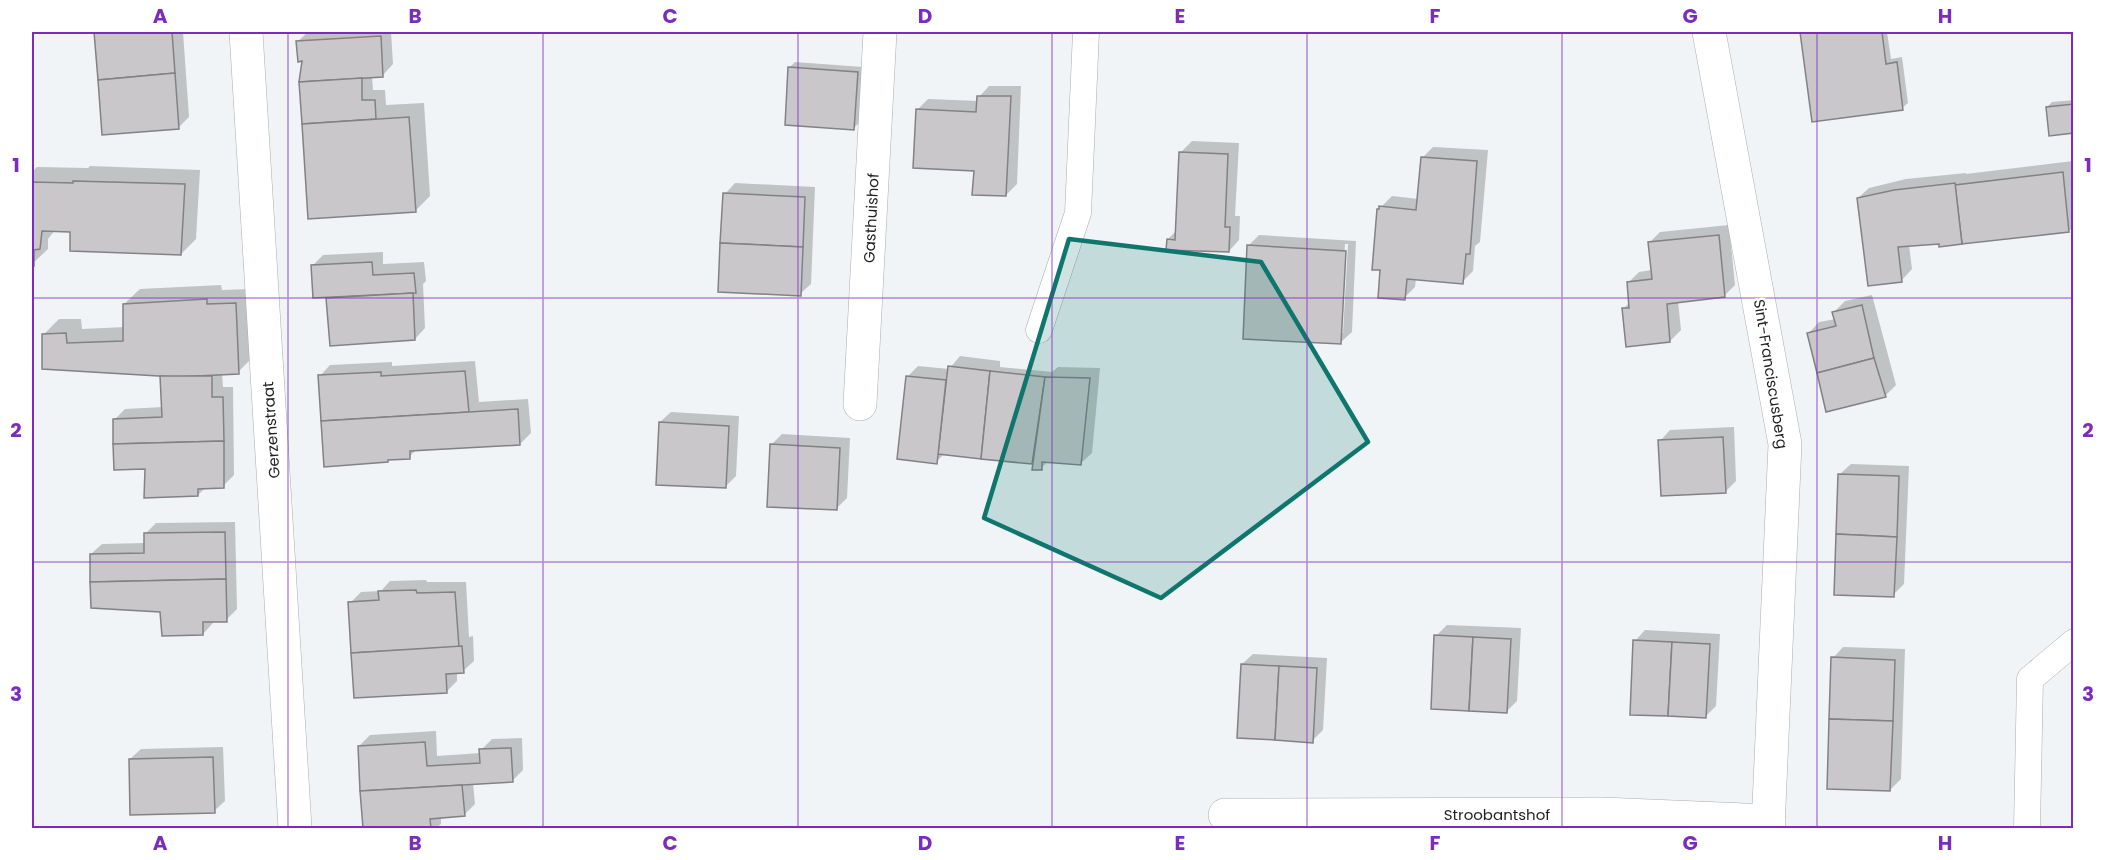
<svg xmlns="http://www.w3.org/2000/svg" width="2105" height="860" font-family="Poppins,sans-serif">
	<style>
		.shadow { fill: #0003; fill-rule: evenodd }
		.building { fill: #c9c7ca; stroke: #838184; stroke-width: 1.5 }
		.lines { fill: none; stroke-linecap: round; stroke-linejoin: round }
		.service-casing { stroke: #aaadb0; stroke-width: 27 }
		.minor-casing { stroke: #aaadb0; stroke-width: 34 }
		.service { stroke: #fff; stroke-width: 26 }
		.minor { stroke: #fff; stroke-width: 33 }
		.marked { fill: #0f766e; fill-opacity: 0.2; stroke: #0f766e; stroke-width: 4.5; stroke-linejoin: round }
		.grid { fill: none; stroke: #7b2cbf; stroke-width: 1.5; stroke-opacity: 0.55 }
		.labels { text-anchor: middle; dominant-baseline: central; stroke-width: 5; stroke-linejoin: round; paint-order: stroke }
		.street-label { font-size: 15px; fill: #1f2021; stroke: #fff }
		.neatline { fill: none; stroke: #7b2cbf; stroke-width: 2 }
		.grid-label { font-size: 20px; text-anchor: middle; font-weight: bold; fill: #7b2cbf }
	</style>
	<rect width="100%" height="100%" fill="#f0f4f6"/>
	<g class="shadow">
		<path d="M95,32H183L189,117L179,127L103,133Z"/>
		<path d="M308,32H391L393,64L383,75L372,76L373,90H385L386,105L424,103L430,196L415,211L309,218L300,76L304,60L298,41Z"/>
		<path d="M1801,32H1887L1891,59L1902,57L1908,103L1902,108L1813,121Z"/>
		<path d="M795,62L863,67L859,123L854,128L790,67Z"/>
		<path d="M989,86H1021L1017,184L1006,195L975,169L917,110L928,99L978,101L979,97Z"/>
		<path d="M2074,100V132L2047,107L2052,102Z"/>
		<path d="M1192,141L1239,143L1235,216H1240L1239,240L1229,251L1168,239L1177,230L1181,152Z"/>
		<path d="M1433,147L1488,150L1480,242L1475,246L1473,271L1462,282L1416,278L1415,287L1404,298L1382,269L1379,209L1392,196L1419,199L1422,158Z"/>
		<path d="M2073,161L2074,226L2069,231L1909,245L1912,269L1902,280L1858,198L1869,188L1906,179L1966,173V174Z"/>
		<path d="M90,166L200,170L196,239L181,254L72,231L55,230L48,239V249L32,264V172L37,167L88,168Z"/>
		<path d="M735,183L815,187L811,284L800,294L725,194Z"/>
		<path d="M1729,225L1735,285L1724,296L1678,301L1681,330L1670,341L1623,309L1630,302L1628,283L1639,272L1652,270L1649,243L1660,232Z"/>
		<path d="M1259,235L1356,241L1352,332L1341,342L1248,246ZM1345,244H1348L1343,333H1340Z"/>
		<path d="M383,252V264L424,262L426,281L423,284L425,328L415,339L331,344L328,296L312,266L323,255Z"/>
		<path d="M221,285L222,290L250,289L253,357L238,372L222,373L223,387H233L234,475L223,486L206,487L198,495L146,468L114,420L125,409L163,407L162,375L43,368L44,334L59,319H81L82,329L125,327L124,304L140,289Z"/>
		<path d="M1872,295L1896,385L1885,396L1809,333L1819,322L1836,319L1834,312L1845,301Z"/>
		<path d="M960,356L1000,361V367L1052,372L1058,367L1100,368L1092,453L1081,463L1049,461L1041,468L1035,460L1032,463L945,453L936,462L907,377L918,366L949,369Z"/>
		<path d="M475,361L479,402L528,399L531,433L520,444L417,449L409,457L390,458L387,461L320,376L330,365L392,362V366Z"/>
		<path d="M671,412L739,416L736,476L725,487L660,422Z"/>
		<path d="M1734,427L1736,481L1725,492L1660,441L1670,430Z"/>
		<path d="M782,434L850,438L847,498L837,508L771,445Z"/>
		<path d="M1851,464L1909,466L1904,584L1893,595L1840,474Z"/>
		<path d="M235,522L237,609L226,620L213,621V623L203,634L161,611L91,554L102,544L145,543V534L156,523Z"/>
		<path d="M426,580L427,582H466L469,637L473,636L474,661L463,671L457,672V681L446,692L350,603L361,592L381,591L390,581Z"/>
		<path d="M1447,625L1521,628L1517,701L1507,711L1436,636Z"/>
		<path d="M1645,630L1720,634L1716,706L1705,717L1635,641Z"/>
		<path d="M1843,647L1905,649L1901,779L1890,790L1833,658Z"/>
		<path d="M1253,654L1327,658L1323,730L1312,741L1242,664Z"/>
		<path d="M436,731L437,756L481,753V750L492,739L522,738L523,770L512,781L473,783L475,804L464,815L441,816V824L436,828H364L359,746L370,735Z"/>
		<path d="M223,747L225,801L214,811L130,759L141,749Z"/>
	</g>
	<g class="building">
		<path d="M94,32H172L175,73L98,80Z"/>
		<path d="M1800,32H1882L1886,64L1897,62L1903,110L1812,122Z"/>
		<path d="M381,36L383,77L299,82L302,61L298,62L296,41Z"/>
		<path d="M788,67L858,72L854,130L785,125Z"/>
		<path d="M175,73L179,129L102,135L98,80Z"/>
		<path d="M362,78V100H375L376,119L302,124L299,82Z"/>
		<path d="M977,96H1011L1006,196L972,195L974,171L913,168L916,109L976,112Z"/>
		<path d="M2074,104V133L2049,136L2046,107Z"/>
		<path d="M409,117L416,212L308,219L302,124Z"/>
		<path d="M1179,152L1228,154L1225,227H1230L1229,252L1166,250L1167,239L1175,240Z"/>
		<path d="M1421,157L1477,161L1470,254H1466L1463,284L1407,279L1405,300L1378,298L1380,270H1372L1377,209H1379V206L1416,210Z"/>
		<path d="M2063,172L2069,232L1962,244L1955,185Z"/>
		<path d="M73,181L185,184L181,255L70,251V232L42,231L40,249L34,250V266H32V182L73,183Z"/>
		<path d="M1955,183L1962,244L1939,247V244L1898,247L1902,282L1868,286L1857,198L1894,190Z"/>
		<path d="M723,193L805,197L803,247L720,243Z"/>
		<path d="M1719,235L1725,297L1667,304L1670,342L1626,347L1622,308H1629L1627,282L1652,279L1648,242Z"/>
		<path d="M720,243L803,247L801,296L718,292Z"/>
		<path d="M1247,245L1346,251L1341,344L1243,339Z"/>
		<path d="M372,262L373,275L414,273L416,293L313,298L311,265Z"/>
		<path d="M413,293L415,340L330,346L326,298Z"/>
		<path d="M207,299V304L236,303L239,374L175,377L42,369V334L66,333L67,343L123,341V304Z"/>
		<path d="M1862,305L1874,358L1817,373L1807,333L1836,326L1832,312Z"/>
		<path d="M1874,358L1886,397L1826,412L1817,373Z"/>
		<path d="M948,366L990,371L981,459L938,454Z"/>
		<path d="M465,371L469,412L321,421L318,375L381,372V376Z"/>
		<path d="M990,371L1045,377L1032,464L981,459Z"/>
		<path d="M160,376H212V397H223L224,441L113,444V419L162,417Z"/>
		<path d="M906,376L946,380L937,464L897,459Z"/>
		<path d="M1045,377L1090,378L1081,465L1042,462V470H1032Z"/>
		<path d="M518,409L520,445L410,451V459L388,460V462L324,467L321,421Z"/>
		<path d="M659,422L729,426L726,488L656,485Z"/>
		<path d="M1723,437L1726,493L1661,496L1658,440Z"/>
		<path d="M224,441V488L198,489V496L144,498L145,469L114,470L113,444Z"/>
		<path d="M770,444L840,448L837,510L767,507Z"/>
		<path d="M1838,474L1899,476L1897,537L1836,534Z"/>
		<path d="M225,532L226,579L90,582V554L144,553V533Z"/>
		<path d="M1836,534L1897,537L1894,597L1834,595Z"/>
		<path d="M226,579L227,622H203V635L162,636L160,612L91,608L90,582Z"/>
		<path d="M416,590L417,593L455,592L459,647L351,653L348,602L379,600L378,591Z"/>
		<path d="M1434,635L1473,637L1469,711L1431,709Z"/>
		<path d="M1473,637L1511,639L1507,713L1469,711Z"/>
		<path d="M1633,640L1672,642L1668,716L1630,715Z"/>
		<path d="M1672,642L1710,644L1706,718L1668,716Z"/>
		<path d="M462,646L464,673L446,674L447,693L354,698L351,653Z"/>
		<path d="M1831,657L1895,660L1893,721L1829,719Z"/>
		<path d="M1241,664L1279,666L1275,740L1237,738Z"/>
		<path d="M1279,666L1317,668L1313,743L1275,740Z"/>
		<path d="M1829,719L1893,721L1890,791L1827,789Z"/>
		<path d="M425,742L427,766L480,763L479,749L511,748L513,782L360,791L358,746Z"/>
		<path d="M213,757L215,813L130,815L129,759Z"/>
		<path d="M462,785L465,816L430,819L431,828H363L360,791Z"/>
	</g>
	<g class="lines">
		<g class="service-casing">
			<g id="service">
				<path d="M1039,330L1078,213L1086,32"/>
				<path d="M2027,828L2030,679L2074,642"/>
			</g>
		</g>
		<g class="minor-casing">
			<g id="minor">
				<path d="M246,32L295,828"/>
				<path d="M1709,32L1785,444L1768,828"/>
				<path d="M860,404L880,32"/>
				<path d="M1225,815L1602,814L1769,821"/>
			</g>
		</g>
		<use href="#service" class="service"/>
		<use href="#minor" class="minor"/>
	</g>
	<path class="marked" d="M1069,239L1261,262L1368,442L1161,598L984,518Z"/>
	<path class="grid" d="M288,32V828M543,32V828M798,32V828M1052,32V828M1307,32V828M1562,32V828M1817,32V828M32,298H2074M32,562H2074"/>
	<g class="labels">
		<g class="street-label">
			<text transform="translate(871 218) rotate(-87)">Gasthuishof</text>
			<text transform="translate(1771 374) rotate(81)">Sint-Franciscusberg</text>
			<text transform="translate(271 430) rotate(-94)">Gerzenstraat</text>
			<text x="1497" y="814">Stroobantshof</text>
		</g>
	</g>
	<rect width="2105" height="860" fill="none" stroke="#ffffff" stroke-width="66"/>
	<rect x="33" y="33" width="2039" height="794" class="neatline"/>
	<g class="grid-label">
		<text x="160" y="23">A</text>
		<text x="415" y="23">B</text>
		<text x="670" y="23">C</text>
		<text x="925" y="23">D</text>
		<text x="1180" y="23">E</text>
		<text x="1435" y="23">F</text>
		<text x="1690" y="23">G</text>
		<text x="1945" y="23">H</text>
		<text x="16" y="172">1</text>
		<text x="2088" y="172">1</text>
		<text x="16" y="437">2</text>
		<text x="2088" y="437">2</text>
		<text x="16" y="701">3</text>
		<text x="2088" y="701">3</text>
		<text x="160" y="850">A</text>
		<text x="415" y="850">B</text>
		<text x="670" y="850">C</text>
		<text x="925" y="850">D</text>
		<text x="1180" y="850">E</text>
		<text x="1435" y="850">F</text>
		<text x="1690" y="850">G</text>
		<text x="1945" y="850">H</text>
	</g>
</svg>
